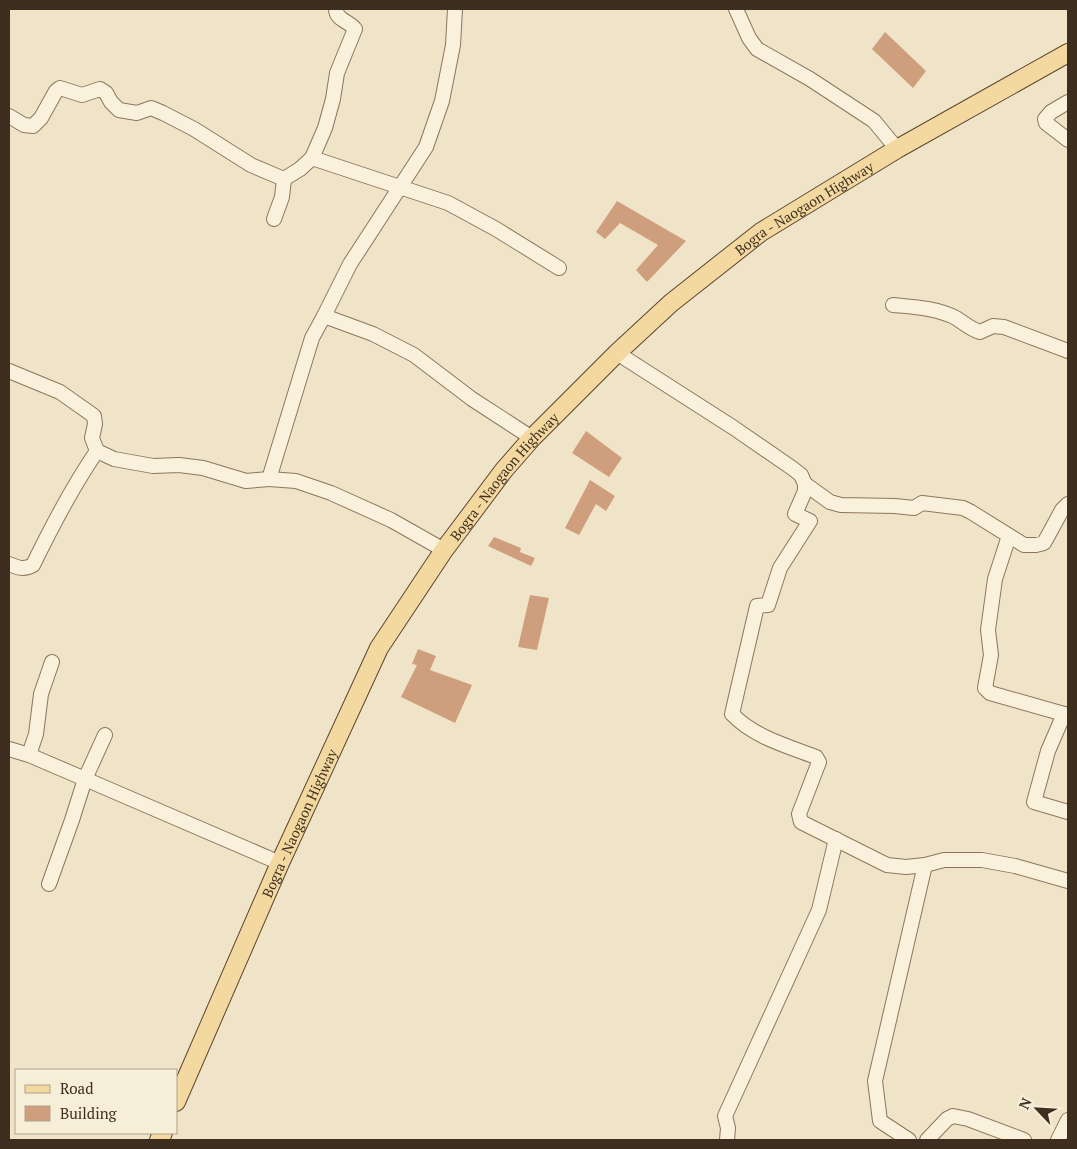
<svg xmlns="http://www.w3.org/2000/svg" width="1077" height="1149" font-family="'PT Serif',serif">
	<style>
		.building { fill: #cf9f7d }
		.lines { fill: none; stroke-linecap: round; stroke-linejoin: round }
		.minor-casing { stroke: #8d765c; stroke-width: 16 }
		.major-casing { stroke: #5b4430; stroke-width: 20 }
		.minor { stroke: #faf1dc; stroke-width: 14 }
		.major { stroke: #f3d9a0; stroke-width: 18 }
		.labels { text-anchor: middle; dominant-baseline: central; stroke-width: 5; stroke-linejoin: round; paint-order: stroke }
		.street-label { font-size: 14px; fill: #3d2e20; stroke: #f7eed8 }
	</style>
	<rect width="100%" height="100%" fill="#f0e4c8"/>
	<g class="building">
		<path d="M885,32L926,71L913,88L872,49Z"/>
		<path d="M617,201L686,241L647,282L636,270L658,245L620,223L605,239L596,232Z"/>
		<path d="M586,431L622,458L609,477L572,453Z"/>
		<path d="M590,480L615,496L606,511L596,504L579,535L565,528Z"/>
		<path d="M494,537L521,548L520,552L535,558L531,566L488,546Z"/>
		<path d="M530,595L549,598L537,650L518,647Z"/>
		<path d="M418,649L436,656L430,670L472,685L455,723L401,697L417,665L412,664Z"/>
	</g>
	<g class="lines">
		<g class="minor-casing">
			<g id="minor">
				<path d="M736,9L749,38L757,49L810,79L874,121L897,149"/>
				<path d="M1068,102L1051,112L1045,119L1046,123L1068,140"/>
				<path d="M9,116L24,125L33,126L41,118L56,91L60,88L82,95L100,89L106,93L111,102L119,110L137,113L151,108L163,113L194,129L251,165L284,179L300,169L312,158L448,203L496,229L559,268"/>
				<path d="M312,158L325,128L333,99L337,73L355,29C349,21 336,20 336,9"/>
				<path d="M274,219L282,197L284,179"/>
				<path d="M893,305C914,307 937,308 956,318C964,323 970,329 980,332L993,326L1004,327L1068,351"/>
				<path d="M324,316L350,264L426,147L442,101L453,45L455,9"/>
				<path d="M617,353L734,428L792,468L801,475L805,484L830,502L841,505L895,506L914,508L922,503L963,508L971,512L1024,545H1036L1044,543L1062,510L1068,504"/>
				<path d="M9,371L60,392L94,416L95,424L92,438L97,451L114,459L153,466L179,465L203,468L246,481L269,479"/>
				<path d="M805,484V491L795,514L810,521L780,568L768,605L757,606L732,714C754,737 787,746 816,757L819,762L799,814L801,822L887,865L906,867L925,865L944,860H982L1015,866L1068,881"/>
				<path d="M1009,536L995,579L988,630L991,655L985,688L990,693L1064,714"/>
				<path d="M444,550L391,520L331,493L296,481L269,479L312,338L324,316L373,334L414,355L472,399L532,438"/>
				<path d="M9,564C18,568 24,570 33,565C52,526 72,487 97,451"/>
				<path d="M1068,715L1064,714L1048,751L1034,802L1068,812"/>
				<path d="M9,749L29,755L85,779L280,863"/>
				<path d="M29,755L36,734L41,694L52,662"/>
				<path d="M49,884L72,820L85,779L105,735"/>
				<path d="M727,1140L728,1128L725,1116L819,910L836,839"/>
				<path d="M909,1140L880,1121L875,1081L925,865"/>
				<path d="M927,1140L947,1119L953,1116L968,1119L1024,1140"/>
				<path d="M1058,1140L1068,1120"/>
			</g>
		</g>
		<g class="major-casing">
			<g id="major">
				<path id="s1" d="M176,1102L280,863L379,648L444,550L504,470L532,438L617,353L671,303L761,232L897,149L1068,53"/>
				<path d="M159,1140L163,1133"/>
			</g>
		</g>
		<use href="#minor" class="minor"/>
		<use href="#major" class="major"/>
	</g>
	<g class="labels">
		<g class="street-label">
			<text stroke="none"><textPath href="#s1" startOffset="1115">Bogra - Naogaon Highway</textPath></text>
			<text stroke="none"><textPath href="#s1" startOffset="710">Bogra - Naogaon Highway</textPath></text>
			<text stroke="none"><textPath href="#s1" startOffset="305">Bogra - Naogaon Highway</textPath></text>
		</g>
	</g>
	<rect width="1077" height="1149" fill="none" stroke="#3d2e20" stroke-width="20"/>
	<rect x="15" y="1069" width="162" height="65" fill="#f7eed8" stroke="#ada18e"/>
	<rect x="25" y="1085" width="25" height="8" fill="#f3d9a0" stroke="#ada18e"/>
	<text x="60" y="1094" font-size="15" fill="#3d2e20">Road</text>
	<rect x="25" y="1106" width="25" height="15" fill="#cf9f7d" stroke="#ada18e"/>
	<text x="60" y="1119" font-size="15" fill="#3d2e20">Building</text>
	<g transform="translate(1037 1109) rotate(295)" stroke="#f7eed8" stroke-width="4" paint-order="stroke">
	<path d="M0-4L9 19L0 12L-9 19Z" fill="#3d2e20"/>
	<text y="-8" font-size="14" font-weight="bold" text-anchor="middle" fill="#3d2e20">N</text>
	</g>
</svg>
